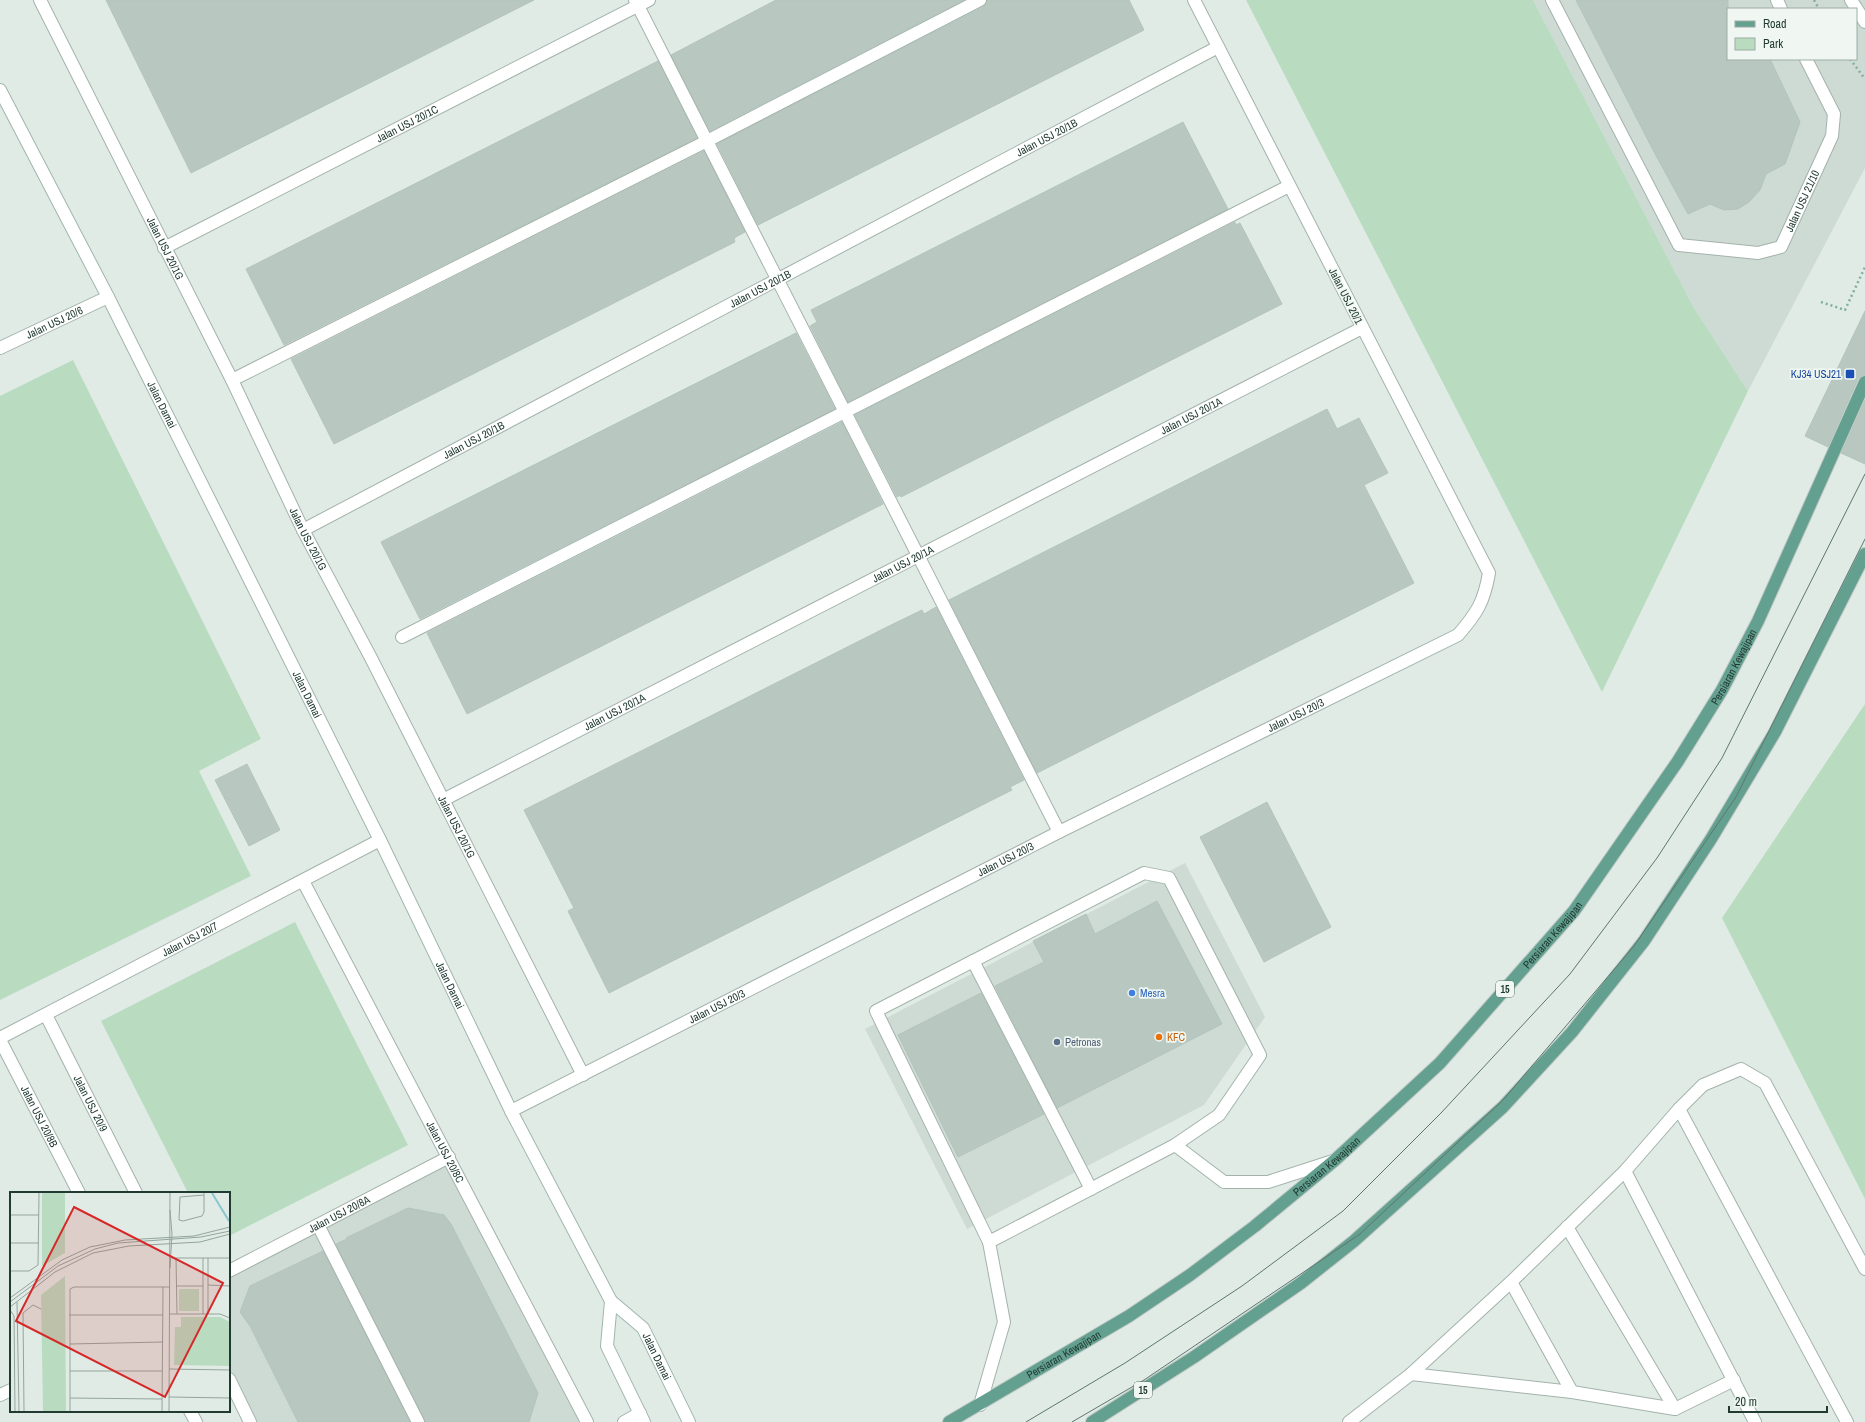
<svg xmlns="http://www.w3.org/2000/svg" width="1865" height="1422" font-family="'Archivo Narrow',sans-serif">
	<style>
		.built { fill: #cedbd4; fill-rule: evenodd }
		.green { fill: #b9dcc1 }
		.building { fill: #b8c8c1; stroke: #b2c4bc }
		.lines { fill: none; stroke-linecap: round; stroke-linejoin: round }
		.lane-casing { stroke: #a3b3ac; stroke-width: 14 }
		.street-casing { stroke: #a3b3ac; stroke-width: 14 }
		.secondary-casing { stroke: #9fb6ad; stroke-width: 14 }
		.primary-casing { stroke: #c1c8c6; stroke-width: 14 }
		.path { stroke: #80ae9e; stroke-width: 2.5; stroke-dasharray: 2 3; stroke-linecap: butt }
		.lane { stroke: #fff; stroke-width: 12 }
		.street { stroke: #fff; stroke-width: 12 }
		.secondary { stroke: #fff; stroke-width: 12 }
		.primary { stroke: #64a08f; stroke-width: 12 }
		.tram { stroke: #5b776e; stroke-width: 1 }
		.transit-dot { fill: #1a4fb4; stroke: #f0f7f3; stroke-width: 1.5 }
		.shop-dot { fill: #3f7fe0; stroke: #f0f7f3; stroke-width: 1.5 }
		.food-dot { fill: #e8710a; stroke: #f0f7f3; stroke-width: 1.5 }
		.service-dot { fill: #5c6f8a; stroke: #f0f7f3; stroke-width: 1.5 }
		.labels { text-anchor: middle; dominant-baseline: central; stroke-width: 3.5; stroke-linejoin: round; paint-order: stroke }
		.shield { fill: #f0f7f3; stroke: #5f736d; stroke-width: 1 }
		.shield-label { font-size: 10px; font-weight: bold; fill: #213b33 }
		.street-label { font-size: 11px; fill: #213b33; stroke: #f0f7f3 }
		.transit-label { font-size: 11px; fill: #164399; stroke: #f0f7f3; text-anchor: end }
		.shop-label { font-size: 11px; fill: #366cbe; stroke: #f0f7f3; text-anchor: start }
		.food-label { font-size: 11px; fill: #c56008; stroke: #f0f7f3; text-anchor: start }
		.service-label { font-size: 11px; fill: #4e5e75; stroke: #f0f7f3; text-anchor: start }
		.inset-river { fill: none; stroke: #88c7d0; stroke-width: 2 }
		.inset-road { fill: none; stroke: #94a59e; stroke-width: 1 }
		.view { fill: #d62828; fill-opacity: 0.15; stroke: #d62828; stroke-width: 2 }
		.inset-edge { fill: none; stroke: #213b33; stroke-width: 2 }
	</style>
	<rect width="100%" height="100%" fill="#e0ebe5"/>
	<g class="built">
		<path d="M1533,0H1865V168L1748,391L1694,308ZM1728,9H1856V59H1728Z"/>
		<path d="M1185,863L1265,1017L1204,1105L967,1229L865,1029Z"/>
		<path d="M449,1157L587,1422H250L229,1379V1271Z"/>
	</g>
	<g class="green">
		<path d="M1246,0H1533L1694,308L1748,391L1602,692Z"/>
		<path d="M73,360L261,739L199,771L251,876L0,1000V396Z"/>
		<path d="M1865,704V1199L1722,918Z"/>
		<path d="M295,922L408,1145L229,1236V1193H188L101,1021Z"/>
	</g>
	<g class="building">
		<path d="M106,0H534L191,173Z"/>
		<path d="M776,0H964L710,131L671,55Z"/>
		<path d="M987,0H1129L1144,30L758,225L717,144L983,7Z"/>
		<path d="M1576,0H1728V59H1770L1800,122L1785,164L1766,174L1760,190L1749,202L1738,209L1724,210L1710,204L1688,214L1653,150Z"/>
		<path d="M658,61L697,138L284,345L246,269Z"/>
		<path d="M1183,122L1228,209L848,402L810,326L817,322L811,310Z"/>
		<path d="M704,151L745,232L734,238L735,242L334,444L291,359Z"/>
		<path d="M1235,222L1236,225L1240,223L1282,304L901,497L900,495L897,497L855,415Z"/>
		<path d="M1865,311V375L1858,379L1828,447L1805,436Z"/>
		<path d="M796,333L835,409L420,619L381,542Z"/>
		<path d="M1865,400V464L1841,453Z"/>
		<path d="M1327,409L1337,429L1359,418L1388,473L1364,485L1414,583L1037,773L949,600Z"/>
		<path d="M842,422L883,504L467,714L427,633Z"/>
		<path d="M936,607L1024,780L1010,787L1012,790L609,993L568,911L574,908L524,810L889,626L922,610L924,614Z"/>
		<path d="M247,764L280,830L249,846L215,780Z"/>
		<path d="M1267,802L1331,927L1264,962L1200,837Z"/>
		<path d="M1157,901L1222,1024L1057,1108L995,986L1044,962L1033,941L1086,914L1095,934Z"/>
		<path d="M981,993L1044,1114L958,1157L898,1035Z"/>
		<path d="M408,1208L444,1215L451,1224L538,1393L529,1422H425L336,1244L347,1239L346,1238Z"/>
		<path d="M323,1251L410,1422H298L250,1326L240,1312L250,1286Z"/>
	</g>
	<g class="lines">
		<g class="lane-casing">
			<g id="lane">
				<path d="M635,0L1059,832"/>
				<path d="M1552,0L1679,245"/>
				<path d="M232,380L707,141L980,0"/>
				<path d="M402,637L1289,186"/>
				<path d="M973,961L1091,1189"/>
				<path d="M1679,1109L1847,1422"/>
				<path d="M1625,1171L1755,1422"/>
				<path d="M318,1225L418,1422"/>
				<path d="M1567,1227L1675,1409"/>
				<path d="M989,1242L876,1011L1144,873L1169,878L1260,1055L1219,1115L1175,1145"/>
				<path d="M1511,1282L1572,1392"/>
				<path d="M1411,1374L1572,1392L1675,1409L1734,1380"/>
				<path d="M980,1405L1004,1322L989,1242L1175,1145L1224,1182H1268L1333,1161"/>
				<path d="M1349,1422L1411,1374L1511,1282L1625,1171L1679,1109L1703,1085L1741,1069L1765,1083L1865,1269"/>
			</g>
		</g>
		<g class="street-casing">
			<g id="street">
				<path id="s1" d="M40,0L232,380L303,530L371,658L583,1075"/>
				<path d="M1777,0L1781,9"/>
				<path id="s2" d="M1679,245L1758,253L1781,247L1832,136L1834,114L1806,59"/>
				<path id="s3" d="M164,248L649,0"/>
				<path id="s4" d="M0,348L108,297"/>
				<path id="s5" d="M303,530L1218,47"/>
				<path id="s6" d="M443,800L1362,328"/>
				<path id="s7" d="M303,881L587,1422"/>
				<path id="s8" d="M46,1015L136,1193"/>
				<path id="s9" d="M0,1038L380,840"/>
				<path id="s10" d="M0,1040L79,1193"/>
				<path id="s11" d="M511,1111L1059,832L1458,635C1477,613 1484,602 1489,573L1194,0"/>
				<path id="s12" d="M229,1271L449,1157"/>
				<path d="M229,1379L250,1422"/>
				<path d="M0,1395L11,1390"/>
				<path d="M190,1411L196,1422"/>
				<path d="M624,1422L640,1413"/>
			</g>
		</g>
		<g class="secondary-casing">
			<g id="secondary">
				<path d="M1851,0L1865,22"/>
				<path id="s13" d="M0,90L108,297L380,840L511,1111L611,1301L643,1328L689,1422"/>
				<path d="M611,1301L607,1346L644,1422"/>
			</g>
		</g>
		<g class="primary-casing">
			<g id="primary">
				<path id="s14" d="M949,1422L1129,1316L1190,1275L1255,1226L1335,1160L1440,1063L1574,911L1678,761L1722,690L1758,621L1865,382"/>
				<path d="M1092,1422L1194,1357L1301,1283L1354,1241L1503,1107L1572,1032L1644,941L1711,839L1775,732L1865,554"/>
			</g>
		</g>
		<g class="path">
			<path d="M1814,0L1819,9"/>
			<path d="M1850,59L1865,79"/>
			<path d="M1821,302L1845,310L1865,267"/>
		</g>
		<use href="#lane" class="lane"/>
		<use href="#street" class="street"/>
		<use href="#secondary" class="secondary"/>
		<use href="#primary" class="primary"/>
		<g class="tram">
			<path d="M1026,1422L1125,1363L1242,1286L1343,1211L1441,1113L1570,974L1657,858L1722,758L1865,474"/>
			<path d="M1072,1422L1144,1380L1360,1234L1503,1100L1634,946L1736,797L1865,539"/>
		</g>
	</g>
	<rect class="transit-dot" x="1845" y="369" width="10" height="10" rx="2"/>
	<circle class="shop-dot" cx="1132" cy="993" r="4"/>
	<circle class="food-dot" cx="1159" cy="1037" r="4"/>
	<circle class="service-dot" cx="1057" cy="1042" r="4"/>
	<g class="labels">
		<g class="shield">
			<rect x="1496" y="981" width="18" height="16" rx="3"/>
			<rect x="1134" y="1382" width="18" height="16" rx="3"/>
		</g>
		<g class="shield-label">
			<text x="1505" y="989">15</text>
			<text x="1143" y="1390">15</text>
		</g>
		<g class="street-label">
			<text stroke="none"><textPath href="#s3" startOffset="273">Jalan USJ 20/1C</textPath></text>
			<text stroke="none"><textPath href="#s5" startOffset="841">Jalan USJ 20/1B</textPath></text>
			<text stroke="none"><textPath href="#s2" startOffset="154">Jalan USJ 21/10</textPath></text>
			<text stroke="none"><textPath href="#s1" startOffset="278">Jalan USJ 20/1G</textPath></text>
			<text stroke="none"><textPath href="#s5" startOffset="517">Jalan USJ 20/1B</textPath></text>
			<text transform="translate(1346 296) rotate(63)">Jalan USJ 20/1</text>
			<text stroke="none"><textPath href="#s4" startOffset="60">Jalan USJ 20/6</textPath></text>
			<text stroke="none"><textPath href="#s13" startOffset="354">Jalan Damai</textPath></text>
			<text stroke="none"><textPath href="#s6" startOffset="841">Jalan USJ 20/1A</textPath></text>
			<text stroke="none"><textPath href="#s5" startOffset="193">Jalan USJ 20/1B</textPath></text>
			<text stroke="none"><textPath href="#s1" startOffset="602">Jalan USJ 20/1G</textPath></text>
			<text stroke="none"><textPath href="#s6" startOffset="517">Jalan USJ 20/1A</textPath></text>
			<text stroke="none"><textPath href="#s14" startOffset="1105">Persiaran Kewajipan</textPath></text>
			<text stroke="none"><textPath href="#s13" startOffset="678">Jalan Damai</textPath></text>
			<text stroke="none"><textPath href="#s6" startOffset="193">Jalan USJ 20/1A</textPath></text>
			<text stroke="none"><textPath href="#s11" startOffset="879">Jalan USJ 20/3</textPath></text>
			<text stroke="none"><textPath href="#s1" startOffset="926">Jalan USJ 20/1G</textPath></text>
			<text stroke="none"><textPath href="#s11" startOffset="555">Jalan USJ 20/3</textPath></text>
			<text stroke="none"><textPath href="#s14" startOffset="781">Persiaran Kewajipan</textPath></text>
			<text stroke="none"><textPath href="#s9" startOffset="214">Jalan USJ 20/7</textPath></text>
			<text stroke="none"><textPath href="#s13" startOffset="1002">Jalan Damai</textPath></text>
			<text stroke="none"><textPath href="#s11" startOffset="231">Jalan USJ 20/3</textPath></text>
			<text stroke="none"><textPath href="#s8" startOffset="99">Jalan USJ 20/9</textPath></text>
			<text stroke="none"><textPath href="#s10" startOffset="86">Jalan USJ 20/8B</textPath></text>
			<text stroke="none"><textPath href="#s7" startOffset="306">Jalan USJ 20/8C</textPath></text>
			<text stroke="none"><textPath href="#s14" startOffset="457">Persiaran Kewajipan</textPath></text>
			<text stroke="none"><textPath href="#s12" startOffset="124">Jalan USJ 20/8A</textPath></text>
			<text stroke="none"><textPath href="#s14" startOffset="133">Persiaran Kewajipan</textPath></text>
			<text stroke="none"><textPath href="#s13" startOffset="1430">Jalan Damai</textPath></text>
		</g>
		<g class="transit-label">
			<text x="1841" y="374">KJ34 USJ21</text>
		</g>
		<g class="shop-label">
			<text x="1140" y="993">Mesra</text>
		</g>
		<g class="food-label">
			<text x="1167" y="1037">KFC</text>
		</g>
		<g class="service-label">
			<text x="1065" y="1042">Petronas</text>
		</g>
	</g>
	<g transform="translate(10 1192)">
		<rect width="220" height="220" fill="#e0ebe5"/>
		<path d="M32,1H55V61L32,74ZM55,84L56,219H33L31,103ZM169,97H189V119H169ZM171,125H210L220,130V174L164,173L165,135H171Z" fill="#b9dcc1"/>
		<path class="inset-river" d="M202,1L219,29"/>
		<path class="inset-road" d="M194,1V20L192,24L173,29L169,28L170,5L194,3M0,23H29M0,51H29M162,66H220M166,66L167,122M198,66V122M160,76L162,42L160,18M0,79H19L28,73L29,1M198,93L220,94M167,94H193M0,106L52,68L80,55L115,48L184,44L220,35M0,110L48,74L85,57L108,51L191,45L220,39M7,110L9,219M0,115L45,80L83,61L119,54L190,50L220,42M0,118L4,124L5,219M159,122H210L220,126M193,122V66M59,123H153M60,152L153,150M159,177L220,178M60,179H152M159,205L220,206M60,206L152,207M14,219L13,121L23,113L31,117M60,219V97L64,95H160M152,219L153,95M159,219L160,1"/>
		<path class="view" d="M64,15L213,91L155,205L6,129Z"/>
		<rect width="220" height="220" class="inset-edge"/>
	</g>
	<rect x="1727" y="8" width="130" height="52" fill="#f0f7f3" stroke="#9daca6"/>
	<rect x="1735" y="21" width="20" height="6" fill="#64a08f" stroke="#9daca6"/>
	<text x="1763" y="28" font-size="12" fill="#213b33">Road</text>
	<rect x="1735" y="38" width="20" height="12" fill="#b9dcc1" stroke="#9daca6"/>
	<text x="1763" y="48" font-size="12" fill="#213b33">Park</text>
	<path d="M1729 1406v6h98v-6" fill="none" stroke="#213b33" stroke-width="2"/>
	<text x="1735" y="1406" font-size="12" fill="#213b33" stroke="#f0f7f3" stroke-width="3" paint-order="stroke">20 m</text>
</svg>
